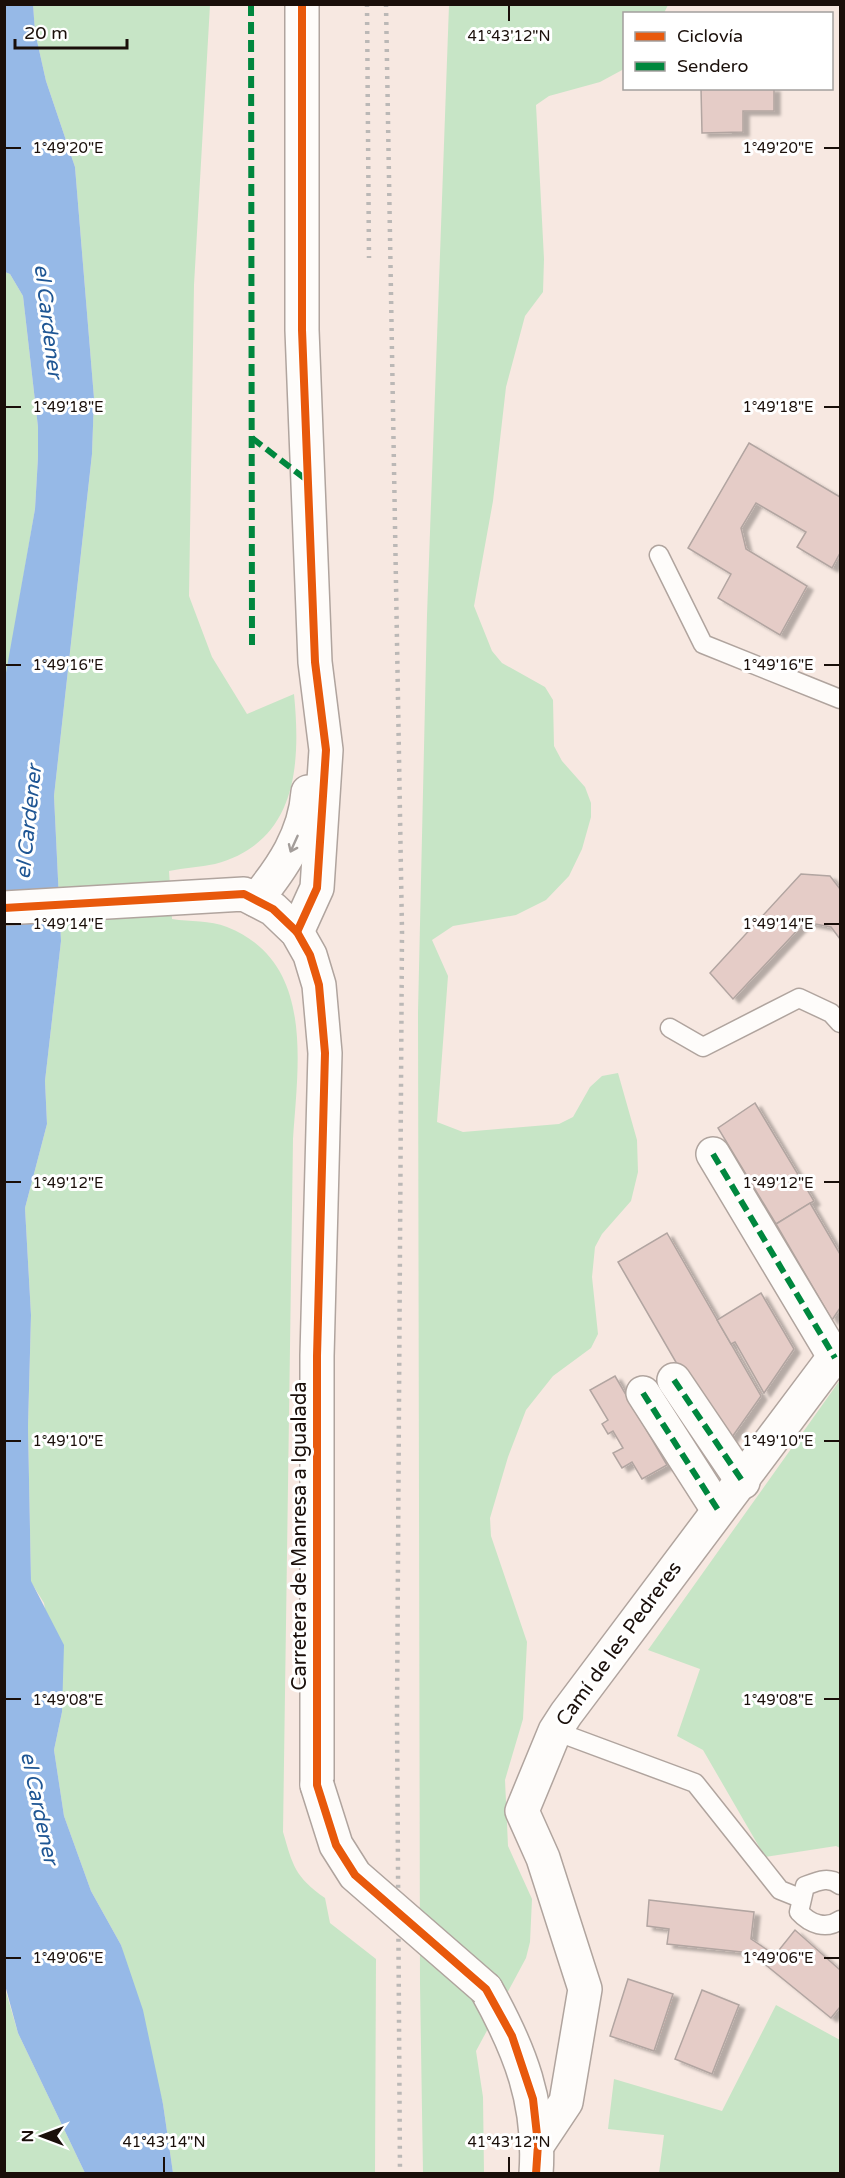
<svg xmlns="http://www.w3.org/2000/svg" width="845" height="2178" font-family="'Varela Round',sans-serif">
	<style>
		.green { fill: #c7e5c6 }
		.water { fill: #96b9e7 }
		.building { fill: #e5ccc7; stroke: #b2a5a1; stroke-width: 1.5; filter: url(#shadow) }
		.lines { fill: none; stroke-linecap: round; stroke-linejoin: round }
		.lane-casing { stroke: #b0a49e; stroke-width: 21 }
		.street-casing { stroke: #b0a49e; stroke-width: 36 }
		.secondary-casing { stroke: #b0a49e; stroke-width: 36 }
		.lane { stroke: #fefcfa; stroke-width: 18 }
		.street { stroke: #fefcfa; stroke-width: 33 }
		.secondary { stroke: #fefcfa; stroke-width: 33 }
		.rail { stroke: #bbb8b6; stroke-width: 4.5; stroke-dasharray: 3 6; stroke-linecap: butt }
		.secondary-bridge-casing { stroke: #b0a49e; stroke-width: 36; stroke-linecap: butt }
		.secondary-bridge { stroke: #fefcfa; stroke-width: 33 }
		.quiet { stroke: #00873e; stroke-width: 6; stroke-dasharray: 12 6; stroke-linecap: butt }
		.cycleway-casing { stroke: #fff; stroke-width: 11 }
		.cycleway { stroke: #e8590c; stroke-width: 8 }
		.oneway { stroke: #a39d9a }
		.ticks { fill: none; stroke: #1a0f0a; stroke-width: 2 }
		.labels { text-anchor: middle; dominant-baseline: central; stroke-width: 6; stroke-linejoin: round; paint-order: stroke }
		.street-label { font-size: 20px; fill: #1a0f0a; stroke: #fff }
		.water-label { font-size: 21px; font-style: italic; fill: #1f5694; stroke: #fff }
		.ticks-label { font-size: 15px; text-anchor: middle; fill: #1a0f0a; stroke: #fff; stroke-width: 6; stroke-linejoin: round; paint-order: stroke }
	</style>
	<defs>
		<filter id="shadow"><feDropShadow dx="6" dy="4" stdDeviation="1.5" flood-color="#0004"/></filter>
	</defs>
	<rect width="100%" height="100%" fill="#f7e8e1"/>
	<g class="green">
		<path d="M33,5H210L194,285L189,596L212,657L247,714L294,694C301,765 297,842 215,864C200,867 184,868 169,871L172,919C190,922 210,920 227,927C315,962 298,1063 293,1139L283,1832C293,1866 295,1877 325,1898L330,1923L376,1959L375,2173H173L163,2104L121,1945L91,1891L64,1816L54,1750L62,1712L44,1603L31,1582L28,1427L31,1315L25,1208L47,1124L45,1081L61,941L54,796L92,454L94,398L75,167L46,81L35,32Z"/>
		<path d="M449,5H668L664,13L624,14V69L600,82L549,96L536,105L544,259L543,292L525,316L506,387L493,501L474,606L492,651L502,663L545,687L553,700L554,746L562,761L585,787L591,803V817L582,849L569,876L546,900L516,915L453,926L432,940L448,976L437,1122L463,1132L559,1124L573,1117L590,1087L602,1076L618,1073L637,1140L638,1172L631,1201L602,1234L595,1247L592,1277L598,1334L591,1348L553,1376L526,1410L508,1457L490,1518L491,1536L527,1642L523,1719L505,1780L508,1846L532,1899L530,1942L526,1958L476,2051L483,2097L484,2173H423L420,1984L418,1013L427,615Z"/>
		<path d="M5,272L10,274L23,296L38,427V457L35,509L5,684Z"/>
		<path d="M840,1380V1848L836,1846L765,1857L703,1750L677,1736L700,1669L648,1650Z"/>
		<path d="M4,1985L18,2033L85,2173H5Z"/>
		<path d="M776,2005L840,2040V2173H659L664,2135L608,2129L614,2079L722,2111Z"/>
	</g>
	<path class="water" d="M33,4L35,32L46,81L75,167L94,398L92,454L54,796L61,941L45,1081L47,1124L25,1208L31,1315L28,1427L31,1581L64,1645L62,1712L54,1750L64,1816L91,1891L121,1945L143,2010L163,2104L173,2173H85L18,2033L5,1985L4,684L35,509L38,457V427L23,296L10,274L5,272L4,5Z"/>
	<g class="building">
		<path d="M701,88H774V111H743V132L702,133Z"/>
		<path d="M749,443L840,497V553L832,568L797,547L806,532L756,503L741,528L746,549L807,586L780,635L718,598L731,574L688,548Z"/>
		<path d="M801,874L830,876L840,889V939L831,927L805,922L733,999L710,973Z"/>
		<path d="M755,1103L814,1201L776,1224L718,1128Z"/>
		<path d="M810,1203L840,1254V1308L832,1320L776,1224Z"/>
		<path d="M667,1233L761,1396L725,1447L618,1262Z"/>
		<path d="M761,1293L794,1349L764,1393L735,1342L731,1344L717,1320Z"/>
		<path d="M615,1376L667,1465L642,1479L632,1462L622,1468L613,1453L623,1448L613,1431L608,1434L602,1424L608,1420L590,1390Z"/>
		<path d="M649,1900L754,1912L751,1939L775,1955L795,1930L840,1970V2007L831,2018L751,1953L667,1944L669,1929L647,1926Z"/>
		<path d="M628,1979L673,1994L654,2051L610,2036Z"/>
		<path d="M702,1990L739,2005L712,2074L675,2059Z"/>
	</g>
	<g class="lines">
		<g class="lane-casing">
			<g id="lane">
				<path d="M659,555L703,644L840,699"/>
				<path d="M670,1028L703,1047L799,998L831,1013L840,1023"/>
				<path d="M555,1731L695,1783L780,1890L800,1898"/>
				<path d="M840,1885C829,1876 818,1881 805,1886L799,1912C810,1924 826,1930 840,1920"/>
			</g>
		</g>
		<g class="street-casing">
			<g id="street">
				<path d="M713,1154L835,1358"/>
				<path d="M674,1380L743,1482"/>
				<path d="M643,1393L718,1510"/>
				<path d="M538,2144L566,2102L585,1989L543,1858L522,1811L555,1731L566,1714L840,1349"/>
			</g>
		</g>
		<g class="secondary-casing">
			<g id="secondary">
				<path d="M256,900C282,868 305,835 308,792"/>
				<path d="M4,908L244,894L273,909L297,932L310,955L319,985L325,1053L317,1356V1785"/>
				<path d="M297,932L317,888L326,750L315,662L302,330V4"/>
				<path d="M486,1989C520,2050 541,2103 536,2174"/>
			</g>
		</g>
		<use href="#lane" class="lane"/>
		<use href="#street" class="street"/>
		<use href="#secondary" class="secondary"/>
		<g class="rail">
			<path d="M367,4L369,258"/>
			<path d="M386,4L402,931L397,1716L400,2174"/>
		</g>
		<g class="secondary-bridge-casing">
			<path id="secondary-bridge" d="M317,1785L336,1845L355,1875L486,1989"/>
		</g>
		<use href="#secondary-bridge" class="secondary-bridge"/>
		<g class="quiet">
			<path d="M251,4L252,645"/>
			<path d="M252,438L308,481"/>
			<path d="M713,1154L835,1358"/>
			<path d="M674,1380L743,1482"/>
			<path d="M643,1393L718,1510"/>
		</g>
		<g class="cycleway-casing">
			<g id="cycleway">
				<path d="M4,908L244,894L273,909L297,932L310,955L319,985L325,1053L317,1356V1785L336,1845L355,1875L486,1989L512,2036L533,2099L538,2144L536,2174"/>
				<path d="M297,932L317,888L326,750L315,662L302,330V4"/>
			</g>
		</g>
		<use href="#cycleway" class="cycleway"/>
	</g>
	<defs><path id="oneway-shaft" d="M-6 0H5M1.5-3L5.5 0L1.5 3" fill="none" stroke-width="1.6" stroke-linecap="round" stroke-linejoin="round" transform="scale(1.5)"/></defs>
	<use class="oneway" href="#oneway-shaft" transform="translate(294 844) rotate(114)"/>
	<path class="ticks" d="M509,6V21M6,148H21M824,148H839M6,407H21M824,407H839M6,665H21M824,665H839M6,924H21M824,924H839M6,1182H21M824,1182H839M6,1441H21M824,1441H839M6,1699H21M824,1699H839M6,1958H21M824,1958H839M164,2157V2172M509,2157V2172"/>
	<g class="labels">
		<g class="street-label">
			<text transform="translate(300 1536) rotate(-90)">Carretera de Manresa a Igualada</text>
			<text transform="translate(619 1644) rotate(-54)">Camí de les Pedreres</text>
		</g>
		<g class="water-label">
			<text transform="translate(48 321) rotate(83)">el Cardener</text>
			<text transform="translate(29 822) rotate(-84)">el Cardener</text>
			<text transform="translate(39 1808) rotate(78)">el Cardener</text>
		</g>
	</g>
	<g class="ticks-label">
		<text x="509" y="41">41°43'12"N</text>
		<text x="778" y="153">1°49'20"E</text>
		<text x="68" y="153">1°49'20"E</text>
		<text x="778" y="412">1°49'18"E</text>
		<text x="68" y="412">1°49'18"E</text>
		<text x="778" y="670">1°49'16"E</text>
		<text x="68" y="670">1°49'16"E</text>
		<text x="778" y="929">1°49'14"E</text>
		<text x="68" y="929">1°49'14"E</text>
		<text x="778" y="1188">1°49'12"E</text>
		<text x="68" y="1188">1°49'12"E</text>
		<text x="778" y="1446">1°49'10"E</text>
		<text x="68" y="1446">1°49'10"E</text>
		<text x="68" y="1705">1°49'08"E</text>
		<text x="778" y="1705">1°49'08"E</text>
		<text x="68" y="1963">1°49'06"E</text>
		<text x="778" y="1963">1°49'06"E</text>
		<text x="164" y="2147">41°43'14"N</text>
		<text x="509" y="2147">41°43'12"N</text>
	</g>
	<rect width="845" height="2178" fill="none" stroke="#1a0f0a" stroke-width="12"/>
	<rect x="623" y="12" width="210" height="78" fill="#ffffff" stroke="#a39f9d" stroke-width="1.5"/>
	<rect x="635" y="32" width="30" height="9" fill="#e8590c" stroke="#a39f9d" stroke-width="1.5"/>
	<text x="677" y="42" font-size="18" fill="#1a0f0a">Ciclovía</text>
	<rect x="635" y="62" width="30" height="9" fill="#00873e" stroke="#a39f9d" stroke-width="1.5"/>
	<text x="677" y="72" font-size="18" fill="#1a0f0a">Sendero</text>
	<g transform="translate(42 2136) rotate(270)" stroke="#ffffff" stroke-width="4.5" paint-order="stroke">
	<path d="M0-4.5L10 22L0 15L-10 22Z" fill="#1a0f0a"/>
	<text y="-9" font-size="16" font-weight="bold" text-anchor="middle" fill="#1a0f0a">N</text>
	</g>
	<path d="M15 39v9h112v-9" fill="none" stroke="#1a0f0a" stroke-width="3"/>
	<text x="24" y="39" font-size="18" fill="#1a0f0a" stroke="#ffffff" stroke-width="4.5" paint-order="stroke">20 m</text>
</svg>
